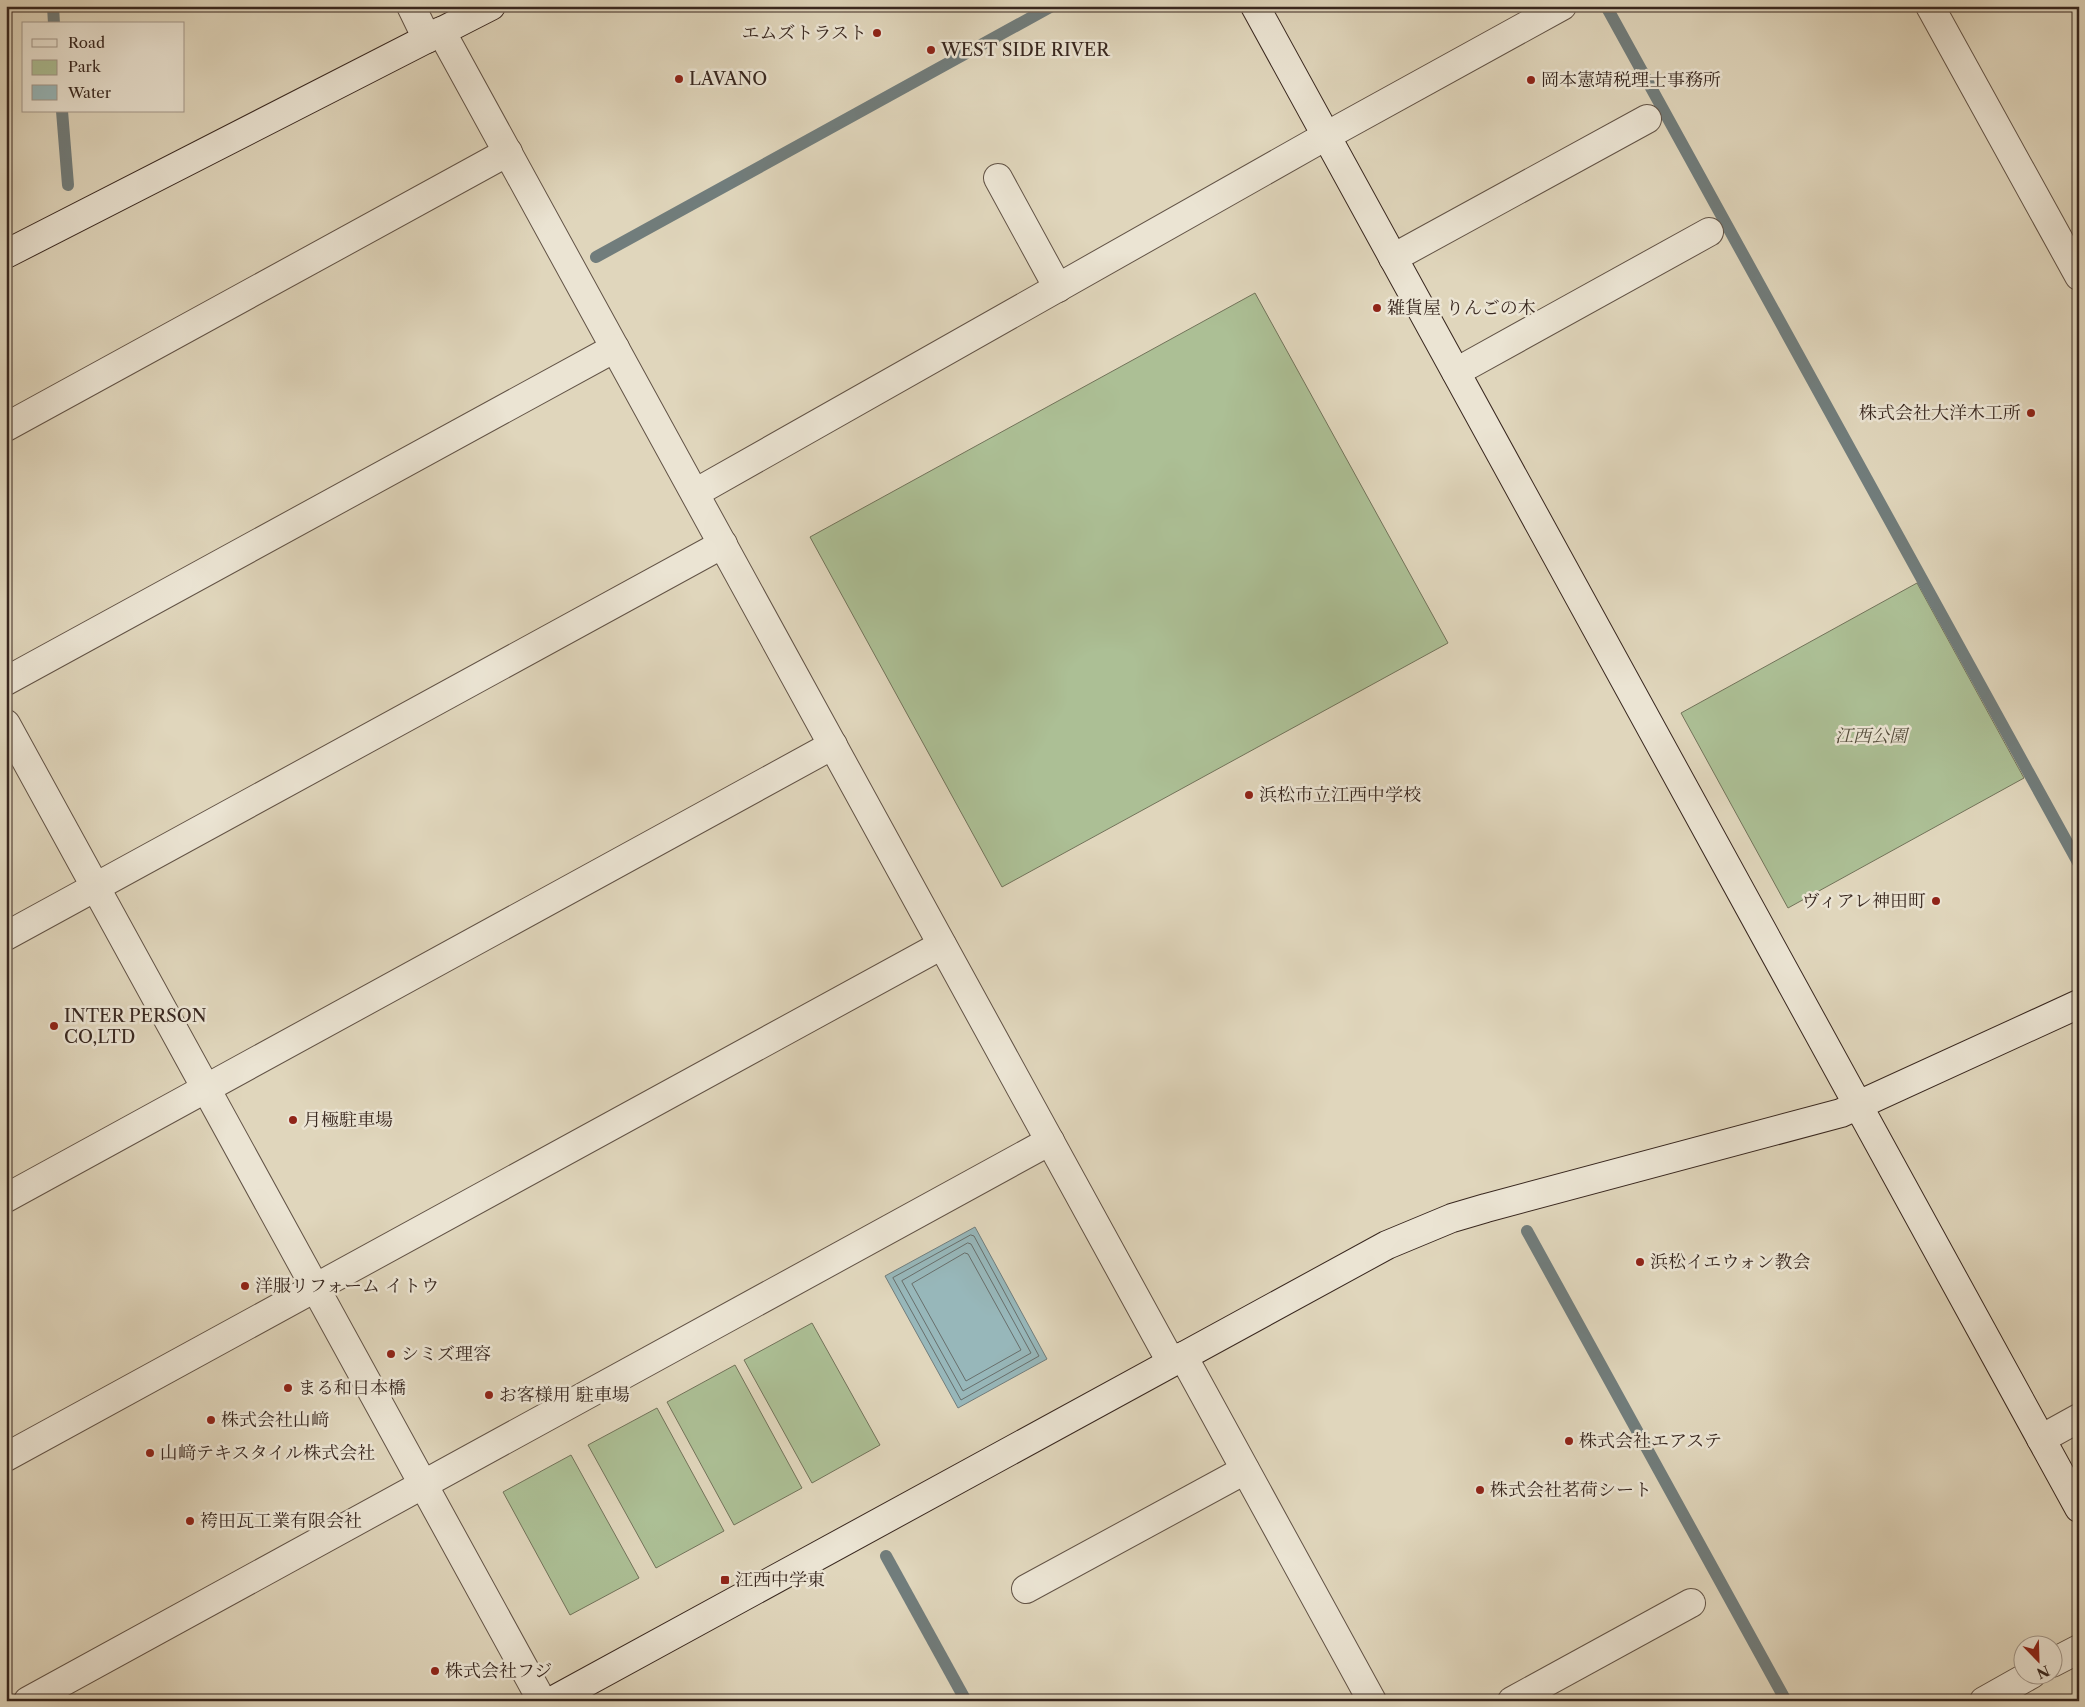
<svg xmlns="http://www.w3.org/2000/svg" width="2085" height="1707" font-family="'Libre Caslon Text','Noto Serif JP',serif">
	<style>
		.green { fill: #acbf95; stroke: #72735a }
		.water { fill: #97b7ba; stroke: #717d7c }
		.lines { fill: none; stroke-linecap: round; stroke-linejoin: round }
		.shore { stroke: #686f6c; stroke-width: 1 }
		.stream { stroke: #717d7c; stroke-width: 12 }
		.street-casing { stroke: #625346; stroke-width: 30 }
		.secondary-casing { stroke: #38271f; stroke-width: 30 }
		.street { stroke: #ebe4d3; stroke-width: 28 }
		.secondary { stroke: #ebe4d3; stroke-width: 28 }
		.poi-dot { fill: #8f2418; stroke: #ebe4d3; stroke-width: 2 }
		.labels { text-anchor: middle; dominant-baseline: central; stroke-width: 5; stroke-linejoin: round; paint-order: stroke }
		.poi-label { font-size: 18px; fill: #38271f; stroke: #ebe4d3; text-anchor: start }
		.park-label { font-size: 18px; font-style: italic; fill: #554d3c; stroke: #ebe4d3 }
	</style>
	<rect width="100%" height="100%" fill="#e0d6bc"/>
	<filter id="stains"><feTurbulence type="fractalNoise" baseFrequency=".004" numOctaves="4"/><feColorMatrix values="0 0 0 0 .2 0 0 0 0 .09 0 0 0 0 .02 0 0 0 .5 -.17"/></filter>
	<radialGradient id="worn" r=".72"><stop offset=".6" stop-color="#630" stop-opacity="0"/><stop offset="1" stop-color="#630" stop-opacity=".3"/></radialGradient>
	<g class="green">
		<path d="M1255,293L1448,643L1002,887L810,537Z"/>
		<path d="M1917,583L2024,778L1788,908L1681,713Z"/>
		<path d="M812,1323L880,1445L812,1483L744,1360Z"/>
		<path d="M735,1365L802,1488L734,1525L667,1402Z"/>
		<path d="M657,1408L724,1531L656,1568L588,1445Z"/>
		<path d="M571,1455L639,1578L570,1615L503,1492Z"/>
	</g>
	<path class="water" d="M975,1227L1047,1359L958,1408L885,1276Z"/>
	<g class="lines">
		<g class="shore">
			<path d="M971,1235L974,1236L1039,1356L961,1400L893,1278Z"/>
			<path d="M968,1243L971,1244L1031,1353L963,1391L902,1281Z"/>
			<path d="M965,1253L968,1254L1021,1350L966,1381L912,1284Z"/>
		</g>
		<g class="stream">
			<path d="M53,6L54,24"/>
			<path d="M1606,6L2079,864"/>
			<path d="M62,111L68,185"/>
			<path d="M596,257L1052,6"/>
			<path d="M1527,1231L1786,1701"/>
			<path d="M886,1556L966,1701"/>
		</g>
		<g class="street-casing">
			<g id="street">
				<path d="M411,6L427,39"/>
				<path d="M1930,6L2079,276"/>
				<path d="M441,31L1171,1362"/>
				<path d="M998,178L1058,288"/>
				<path d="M1393,258L1647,119"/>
				<path d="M1456,372L1709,232"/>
				<path d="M6,427L508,152"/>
				<path d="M695,493L1326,136L1562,6"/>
				<path d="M6,681L615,348"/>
				<path d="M6,724L542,1701"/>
				<path d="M6,936L723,544"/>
				<path d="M6,1198L833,745"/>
				<path d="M1183,1356L1372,1701"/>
				<path d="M2041,1439L2079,1418"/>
				<path d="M6,1457L942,945"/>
				<path d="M1026,1589L1245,1470"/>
				<path d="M2052,1663L2079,1649"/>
				<path d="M28,1701L1050,1141"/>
				<path d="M1512,1701L1691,1603"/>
				<path d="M1984,1701L2032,1674"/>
			</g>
		</g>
		<g class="secondary-casing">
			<g id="secondary">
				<path d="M1255,6L2079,1508"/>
				<path d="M6,254L491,6"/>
				<path d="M552,1701L1387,1245L1452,1218L1486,1208L1841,1113L2079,1004"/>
			</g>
		</g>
		<use href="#street" class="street"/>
		<use href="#secondary" class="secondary"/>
	</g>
	<g class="poi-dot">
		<circle cx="877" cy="33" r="5"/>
		<circle cx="931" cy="50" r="5"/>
		<circle cx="679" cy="79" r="5"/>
		<circle cx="1531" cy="80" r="5"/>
		<circle cx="1377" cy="308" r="5"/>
		<circle cx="2031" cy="413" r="5"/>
		<circle cx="1249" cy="795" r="5"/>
		<circle cx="1936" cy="901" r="5"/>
		<circle cx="54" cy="1026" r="5"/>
		<circle cx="293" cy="1120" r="5"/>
		<circle cx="1640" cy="1262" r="5"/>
		<circle cx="245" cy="1286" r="5"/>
		<circle cx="391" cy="1354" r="5"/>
		<circle cx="288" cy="1388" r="5"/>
		<circle cx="489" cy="1395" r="5"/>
		<circle cx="211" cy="1420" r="5"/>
		<circle cx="1569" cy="1441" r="5"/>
		<circle cx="150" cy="1453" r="5"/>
		<circle cx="1480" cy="1490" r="5"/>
		<circle cx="190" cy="1521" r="5"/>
		<rect x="720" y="1575" width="10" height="10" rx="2.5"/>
		<circle cx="435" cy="1671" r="5"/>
	</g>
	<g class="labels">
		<g class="poi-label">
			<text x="867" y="33" text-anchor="end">エムズトラスト</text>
			<text x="941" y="50">WEST SIDE RIVER</text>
			<text x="689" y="79">LAVANO</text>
			<text x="1541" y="80">岡本憲靖税理士事務所</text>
			<text x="1387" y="308">雑貨屋 りんごの木</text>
			<text x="2021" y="413" text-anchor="end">株式会社大洋木工所</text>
			<text x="1259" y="795">浜松市立江西中学校</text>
			<text x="1926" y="901" text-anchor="end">ヴィアレ神田町</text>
			<text x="64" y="1016">INTER PERSON<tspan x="64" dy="21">CO,LTD</tspan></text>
			<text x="303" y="1120">月極駐車場</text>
			<text x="1650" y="1262">浜松イエウォン教会</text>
			<text x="255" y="1286">洋服リフォーム イトウ</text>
			<text x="401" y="1354">シミズ理容</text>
			<text x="298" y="1388">まる和日本橋</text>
			<text x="499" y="1395">お客様用 駐車場</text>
			<text x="221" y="1420">株式会社山﨑</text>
			<text x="1579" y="1441">株式会社エアステ</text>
			<text x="160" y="1453">山﨑テキスタイル株式会社</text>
			<text x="1490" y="1490">株式会社茗荷シート</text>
			<text x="200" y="1521">袴田瓦工業有限会社</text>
			<text x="735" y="1580">江西中学東</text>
			<text x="445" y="1671">株式会社フジ</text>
		</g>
		<g class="park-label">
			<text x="1871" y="736">江西公園</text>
		</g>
	</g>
	<rect width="2085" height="1707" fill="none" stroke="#e0d6bc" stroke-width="25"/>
	<rect x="8" y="8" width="2070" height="1692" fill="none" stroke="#38271f" stroke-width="2.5"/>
	<rect x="12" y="12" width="2060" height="1682" fill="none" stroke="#38271f"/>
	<rect x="22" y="22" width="162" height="90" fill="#ebe4d3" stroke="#a3988b"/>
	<rect x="32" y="39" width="25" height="8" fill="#ebe4d3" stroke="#a3988b"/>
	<text x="68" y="48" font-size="15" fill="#38271f">Road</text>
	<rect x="32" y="60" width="25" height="15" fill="#acbf95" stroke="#a3988b"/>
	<text x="68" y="72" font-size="15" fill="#38271f">Park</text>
	<rect x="32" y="85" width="25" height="15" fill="#97b7ba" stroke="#a3988b"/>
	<text x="68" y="98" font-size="15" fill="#38271f">Water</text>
	<g transform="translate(2038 1660) rotate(157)"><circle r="24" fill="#ebe4d3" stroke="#a3988b"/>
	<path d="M0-4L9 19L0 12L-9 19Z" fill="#8f2418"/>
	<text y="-8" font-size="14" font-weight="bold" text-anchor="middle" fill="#38271f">N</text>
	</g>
	<rect width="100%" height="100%" filter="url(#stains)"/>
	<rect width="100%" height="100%" fill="url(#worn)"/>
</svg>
